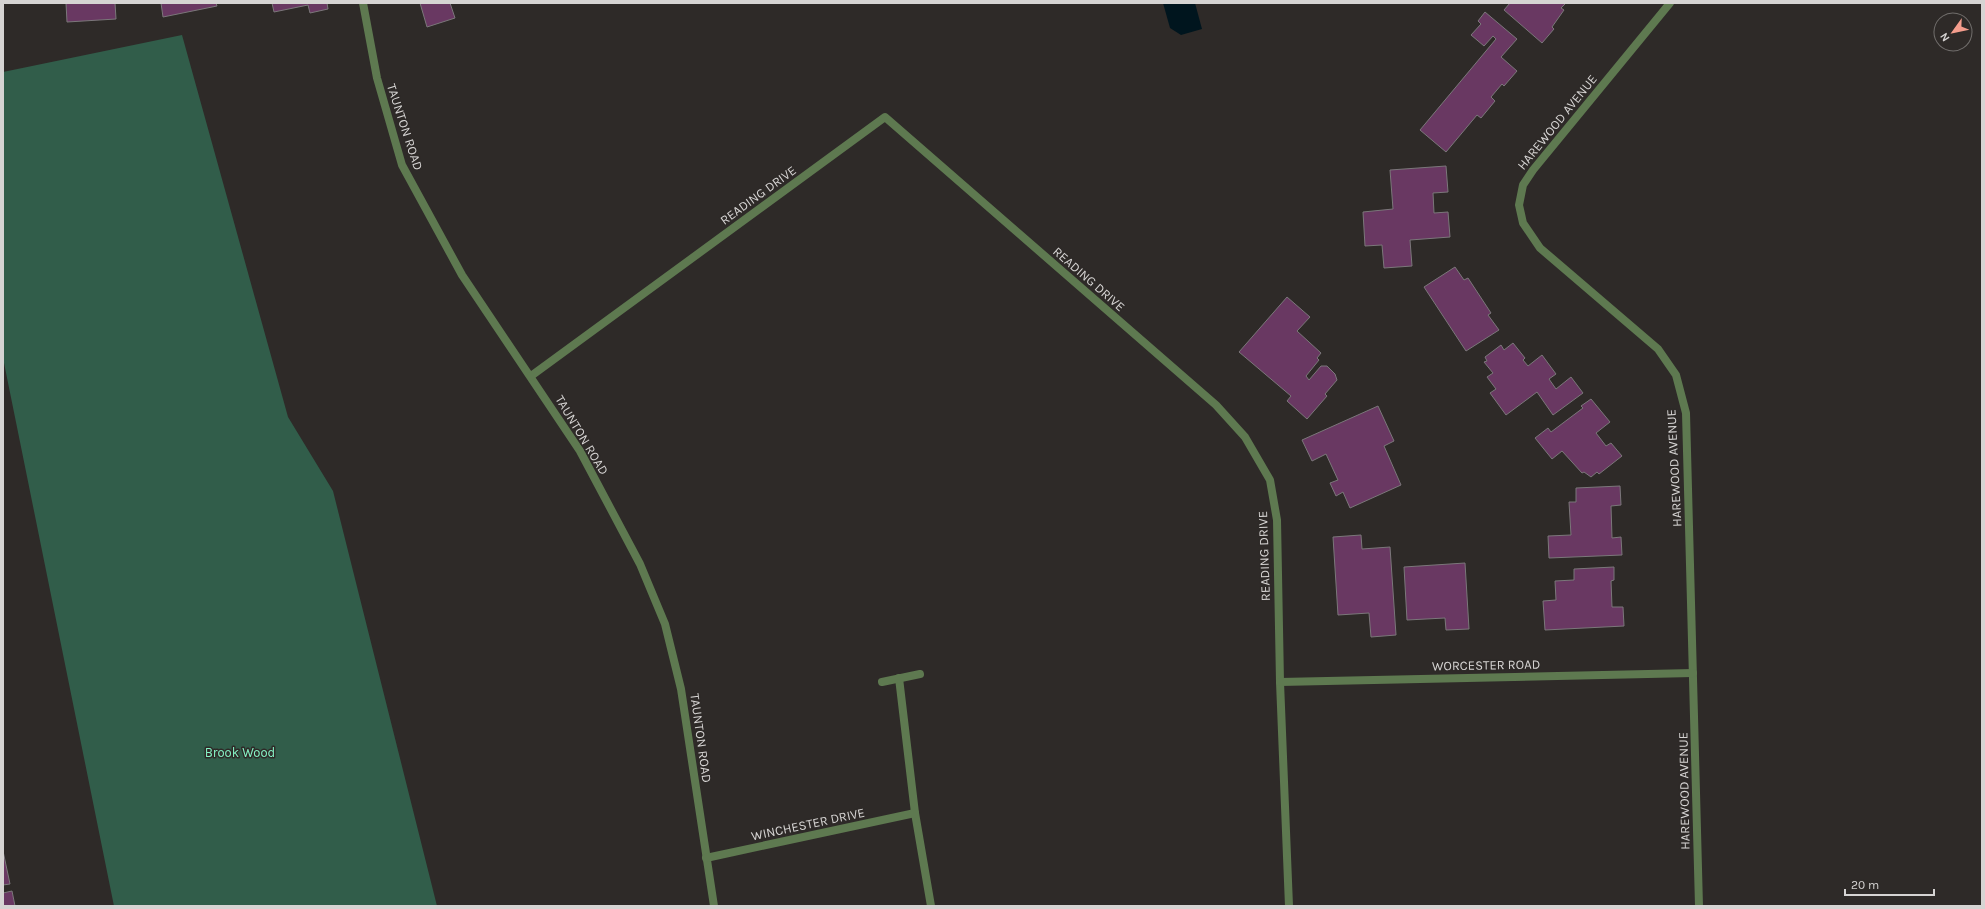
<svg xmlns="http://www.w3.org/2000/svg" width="1985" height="909" font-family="Karla,sans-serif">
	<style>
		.green { fill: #315d4a }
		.water { fill: #00151e }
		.building { fill: #693862; stroke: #7b777a }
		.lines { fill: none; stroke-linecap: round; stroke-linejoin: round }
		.street { stroke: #5e7950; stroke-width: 8 }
		.labels { text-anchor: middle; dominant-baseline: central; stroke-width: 3; stroke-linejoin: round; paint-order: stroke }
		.street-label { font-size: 13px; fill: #d6d4d3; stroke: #2e2a28 }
		.park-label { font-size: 13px; fill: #86f5c6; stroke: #2e2a28 }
	</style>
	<rect width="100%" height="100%" fill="#2e2a28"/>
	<path class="green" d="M182,35L288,417L333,491L437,906H114L3,358V72Z"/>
	<path class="water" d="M1163,3H1195L1202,29L1181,35L1170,28Z"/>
	<g class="building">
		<path d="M66,3H115L116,19L67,22Z"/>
		<path d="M161,3H216L217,6L163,17Z"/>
		<path d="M272,3H327L328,9L310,13L308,5L274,12Z"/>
		<path d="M420,3H450L455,18L427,27Z"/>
		<path d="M1510,3H1565V4L1561,8L1564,10L1552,27L1554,29L1542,43L1504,10Z"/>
		<path d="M1485,12L1517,39L1501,57L1517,71L1504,86L1502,84L1491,97L1495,101L1481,118L1477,115L1446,152L1420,130L1496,39L1493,36L1484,46L1471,35L1481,24L1478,21Z"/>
		<path d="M1446,166L1448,192L1433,193L1434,213L1448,212L1450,237L1410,240L1412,266L1384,268L1382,245L1365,246L1363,212L1393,209L1390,170Z"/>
		<path d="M1455,267L1464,280L1468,278L1491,313L1488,315L1499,330L1466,351L1424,287Z"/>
		<path d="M1287,297L1310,317L1297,331L1321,353L1317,358L1319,360L1306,376L1309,380L1321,366H1327L1335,374L1337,380L1325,394L1327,396L1307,419L1287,401L1291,396L1239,352Z"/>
		<path d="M1513,343L1525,358L1523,360L1528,366L1542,355L1556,374L1549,379L1556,389L1571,377L1583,393L1553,415L1537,392L1506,415L1490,393L1496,389L1487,377L1493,373L1484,362L1487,361L1485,357L1501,345L1504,350Z"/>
		<path d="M1591,399L1610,422L1596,433L1606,446L1611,443L1622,456L1599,474L1597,472L1591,477L1584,472L1582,473L1562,451L1552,459L1535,438L1548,428L1551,432L1583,408L1581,406Z"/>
		<path d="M1378,406L1394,441L1384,446L1401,485L1350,508L1343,492L1336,496L1330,483L1338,480L1326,454L1312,461L1302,440Z"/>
		<path d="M1620,486L1621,505L1611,506L1612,538L1621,537L1622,555L1549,558L1548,536L1571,535L1569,502H1576V488Z"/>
		<path d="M1361,535L1362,549L1390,547L1396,635L1371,637L1369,613L1338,615L1333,537Z"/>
		<path d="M1465,563L1469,629L1446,630L1445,618L1407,620L1404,567Z"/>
		<path d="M1614,567V580L1611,581L1612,607H1623L1624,626L1545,630L1543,601L1556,600L1555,581L1574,580V569Z"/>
		<path d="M3,851L10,884L3,885Z"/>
		<path d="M12,891L15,906H3V893Z"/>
	</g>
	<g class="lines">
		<g class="street">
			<path d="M363,3L377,78L402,165L462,275L580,451L640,564L665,624L681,689L714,906"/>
			<path d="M1670,3L1533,170L1523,185L1519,205L1523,223L1540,248L1658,349L1676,375L1686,413L1699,906"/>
			<path d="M531,376L885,117L1216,405L1245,437L1270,480L1277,520L1280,682L1289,906"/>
			<path d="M899,678L915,813L931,906"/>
			<path d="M882,682L920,674"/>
			<path d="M1280,682L1693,673"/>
			<path d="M706,858L915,813"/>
		</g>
	</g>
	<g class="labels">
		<g class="street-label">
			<text transform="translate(1557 122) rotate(-51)">HAREWOOD AVENUE</text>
			<text transform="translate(405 127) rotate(72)">TAUNTON ROAD</text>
			<text transform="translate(758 195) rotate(-36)">READING DRIVE</text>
			<text transform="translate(1089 279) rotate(41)">READING DRIVE</text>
			<text transform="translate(582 435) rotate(59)">TAUNTON ROAD</text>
			<text transform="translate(1674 468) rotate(-93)">HAREWOOD AVENUE</text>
			<text transform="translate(1264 556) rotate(-92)">READING DRIVE</text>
			<text transform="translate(1486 665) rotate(-1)">WORCESTER ROAD</text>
			<text transform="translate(701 738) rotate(82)">TAUNTON ROAD</text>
			<text transform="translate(1684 791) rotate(-91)">HAREWOOD AVENUE</text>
			<text transform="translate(808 824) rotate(-12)">WINCHESTER DRIVE</text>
		</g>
		<g class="park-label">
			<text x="240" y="752">Brook Wood</text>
		</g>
	</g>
	<rect width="1985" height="909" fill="none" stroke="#d6d4d3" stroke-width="8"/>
	<g transform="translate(1953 32) rotate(237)"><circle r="19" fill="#2e2a28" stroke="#716e6c"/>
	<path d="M0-3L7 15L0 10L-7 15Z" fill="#f49d8d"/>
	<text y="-6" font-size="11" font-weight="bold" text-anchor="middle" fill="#d6d4d3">N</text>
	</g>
	<path d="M1845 889v6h89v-6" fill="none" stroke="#d6d4d3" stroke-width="2"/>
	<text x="1851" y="889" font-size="12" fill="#d6d4d3" stroke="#2e2a28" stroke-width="3" paint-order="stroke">20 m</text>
</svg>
